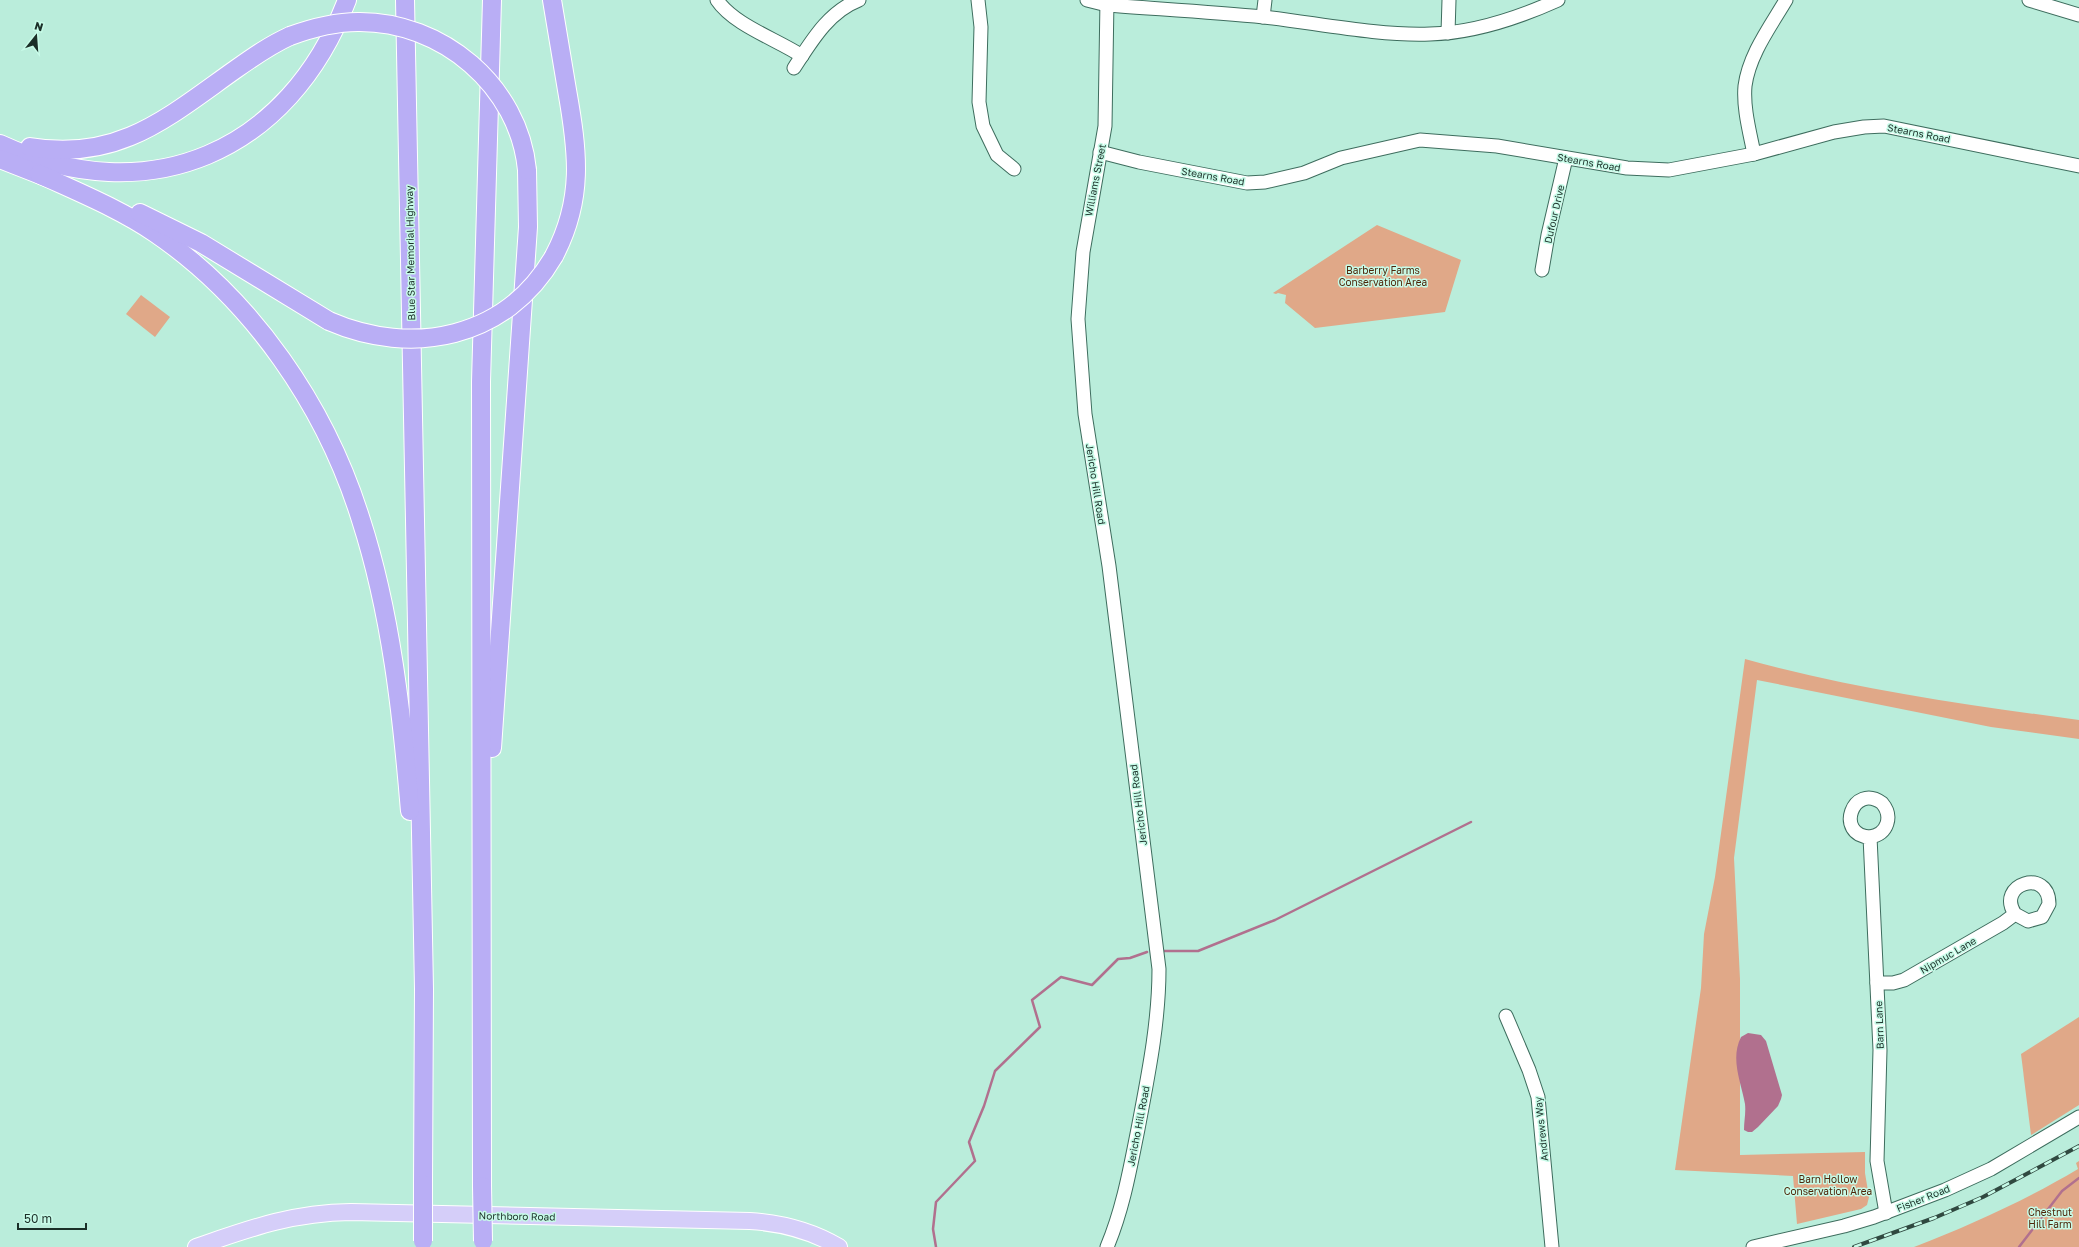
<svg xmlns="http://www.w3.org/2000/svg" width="2079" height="1247" font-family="'Golos Text',sans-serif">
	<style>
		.green { fill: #e0a888 }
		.water { fill: #b1708e }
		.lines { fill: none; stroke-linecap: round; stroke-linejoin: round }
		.stream { stroke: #b1708e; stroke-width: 2.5 }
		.minor-casing { stroke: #3e6d5e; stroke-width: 15 }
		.major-casing { stroke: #fff; stroke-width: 18 }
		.highway-casing { stroke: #fff; stroke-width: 20 }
		.minor { stroke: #fff; stroke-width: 13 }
		.major { stroke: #d5cef9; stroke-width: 16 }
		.highway { stroke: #b9aef5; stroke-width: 18 }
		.rail-casing { stroke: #304940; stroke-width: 4 }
		.rail { stroke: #c7fbe8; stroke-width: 2.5; stroke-dasharray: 8; stroke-linecap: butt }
		.highway-bridge-casing { stroke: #fff; stroke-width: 20; stroke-linecap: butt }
		.highway-bridge { stroke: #b9aef5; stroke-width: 18 }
		.labels { text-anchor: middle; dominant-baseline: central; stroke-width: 3; stroke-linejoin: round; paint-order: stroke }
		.street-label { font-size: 10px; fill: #1b2f28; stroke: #c7fbe8 }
		.park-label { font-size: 10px; fill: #4d2509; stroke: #c7fbe8 }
	</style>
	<rect width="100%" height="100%" fill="#baeddb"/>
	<g class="green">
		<path d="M1377,225L1461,260L1445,312L1315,328L1285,303L1286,295L1278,293L1276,294L1273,293Z"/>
		<path d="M141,295L170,317L155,337L126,314Z"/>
		<path d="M1745,659C1854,689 1967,705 2079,720V739L1991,727L1757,680L1734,858L1740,979V1155L1865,1152V1173L1869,1197L1867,1205L1861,1209L1797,1224L1793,1176L1675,1170L1701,988L1704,934L1715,877Z"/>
		<path d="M2079,1017V1105L2031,1135L2021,1054Z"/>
		<path d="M2079,1161V1247H1914C1971,1225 2026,1200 2078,1169L2076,1163Z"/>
	</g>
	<path class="water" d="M1748,1033L1761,1035L1766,1041L1782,1095L1781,1099L1778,1106L1758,1127L1752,1132H1748L1744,1130C1744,1121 1746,1113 1745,1104C1741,1082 1730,1059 1741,1037Z"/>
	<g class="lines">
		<g class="stream">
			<path d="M1164,951H1198L1275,920L1471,822"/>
			<path d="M936,1247L933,1229L936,1202L975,1161L969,1142L984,1106L995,1071L1040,1027L1032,1000L1061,977L1092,985L1118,959L1130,958L1147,952"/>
			<path d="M2019,1247L2062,1191L2079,1178"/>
		</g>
		<g class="minor-casing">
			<g id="minor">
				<path d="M717,0C734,25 776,39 802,56"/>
				<path d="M978,0L981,27L979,102L983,126L997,155L1014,169"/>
				<path d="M1087,0L1107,5C1159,9 1212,12 1264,17C1317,23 1378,36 1430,34C1474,33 1518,18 1558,0"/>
				<path d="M1107,0L1105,126L1083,252L1078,319L1085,414L1109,566L1159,969C1159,1023 1148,1076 1138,1129C1130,1169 1123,1209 1107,1247"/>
				<path d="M2029,0L2079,15"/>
				<path d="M1263,17L1265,0"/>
				<path d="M1448,33L1449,0"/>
				<path d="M794,68C811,42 828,12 859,0"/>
				<path d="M1100,152L1139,162L1247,183L1265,182L1304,173L1341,158L1420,140L1497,146L1627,168L1669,170L1754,154L1834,132L1864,127L1884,126L2079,166"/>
				<path d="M1754,154C1750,133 1743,108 1745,86C1749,55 1770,27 1786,0"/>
				<path d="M1542,270L1548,235L1566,158"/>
				<path d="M1870,837C1834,835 1853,782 1882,803C1893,816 1888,834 1870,837L1880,1050L1877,1161L1886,1213"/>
				<path d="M1877,983H1893L1904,980L2003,923L2015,914C1995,884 2049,867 2049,904L2042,917L2028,921L2015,914"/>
				<path d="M1506,1016L1529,1070L1538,1097L1552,1247"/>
				<path d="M1753,1247L1844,1226L1874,1217L1945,1190L1991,1169L2079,1117"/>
			</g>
		</g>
		<g class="major-casing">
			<path id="major" d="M196,1247C251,1228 291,1213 351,1212L750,1221C781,1223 812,1231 839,1247"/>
		</g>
		<g class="highway-casing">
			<g id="highway">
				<path d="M405,0L424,989L423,1184"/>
				<path d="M552,0C557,30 562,60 567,90C578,152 584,199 554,256"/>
				<path d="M0,144C149,213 289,152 347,0"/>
				<path d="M30,147C119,162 168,117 236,69C253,57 270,45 290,36"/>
				<path d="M0,159L51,179"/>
				<path d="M39,174C78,192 120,209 155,233C253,300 326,407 361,520C391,613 402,714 410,811"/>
				<path d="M140,213L201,243L329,321"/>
				<path d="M492,748L528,227L527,170"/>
				<path d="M482,1186L481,382L492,0"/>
			</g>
		</g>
		<use href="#minor" class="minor"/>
		<use href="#major" class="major"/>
		<use href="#highway" class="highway"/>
		<g class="rail-casing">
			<path id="rail" d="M1854,1247L1934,1218L1983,1197L2079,1146"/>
		</g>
		<use href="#rail" class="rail"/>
		<g class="highway-bridge-casing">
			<g id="highway-bridge">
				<path d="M290,36C312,28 334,22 358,22C442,21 519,86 527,170"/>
				<path d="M329,321C412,357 506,339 554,256"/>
				<path d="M482,1186L483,1241"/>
				<path d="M423,1241V1184"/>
			</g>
		</g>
		<use href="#highway-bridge" class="highway-bridge"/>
	</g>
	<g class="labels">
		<g class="street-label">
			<text transform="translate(1919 133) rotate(11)">Stearns Road</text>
			<text transform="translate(1589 162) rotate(10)">Stearns Road</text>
			<text transform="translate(1213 176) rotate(10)">Stearns Road</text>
			<text transform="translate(1095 180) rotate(-79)">Williams Street</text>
			<text transform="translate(1554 214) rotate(-77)">Dufour Drive</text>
			<text transform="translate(410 253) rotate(-91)">Blue Star Memorial Highway</text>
			<text transform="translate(1096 484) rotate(81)">Jericho Hill Road</text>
			<text transform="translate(1138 805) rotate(-97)">Jericho Hill Road</text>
			<text transform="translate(1948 955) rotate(-30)">Nipmuc Lane</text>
			<text transform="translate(1879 1025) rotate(-92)">Barn Lane</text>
			<text transform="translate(1138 1126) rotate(-79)">Jericho Hill Road</text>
			<text transform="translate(1541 1129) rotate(-96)">Andrews Way</text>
			<text transform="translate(1923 1198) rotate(-22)">Fisher Road</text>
			<text transform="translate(517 1216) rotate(1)">Northboro Road</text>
		</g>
		<g class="park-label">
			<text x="1383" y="270">Barberry Farms<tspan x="1383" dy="12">Conservation Area</tspan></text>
			<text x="1828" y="1179">Barn Hollow<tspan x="1828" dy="12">Conservation Area</tspan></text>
			<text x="2050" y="1212">Chestnut<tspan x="2050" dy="12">Hill Farm</tspan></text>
		</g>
	</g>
	<g transform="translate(36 36) rotate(17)" stroke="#c7fbe8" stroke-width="3" paint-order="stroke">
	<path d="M0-3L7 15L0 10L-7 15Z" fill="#1b2f28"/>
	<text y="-6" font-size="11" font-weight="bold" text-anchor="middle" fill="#1b2f28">N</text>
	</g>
	<path d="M18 1223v6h68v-6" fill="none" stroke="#1b2f28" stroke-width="2"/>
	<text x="24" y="1223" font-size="12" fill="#1b2f28" stroke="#c7fbe8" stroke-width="3" paint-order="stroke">50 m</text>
</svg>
